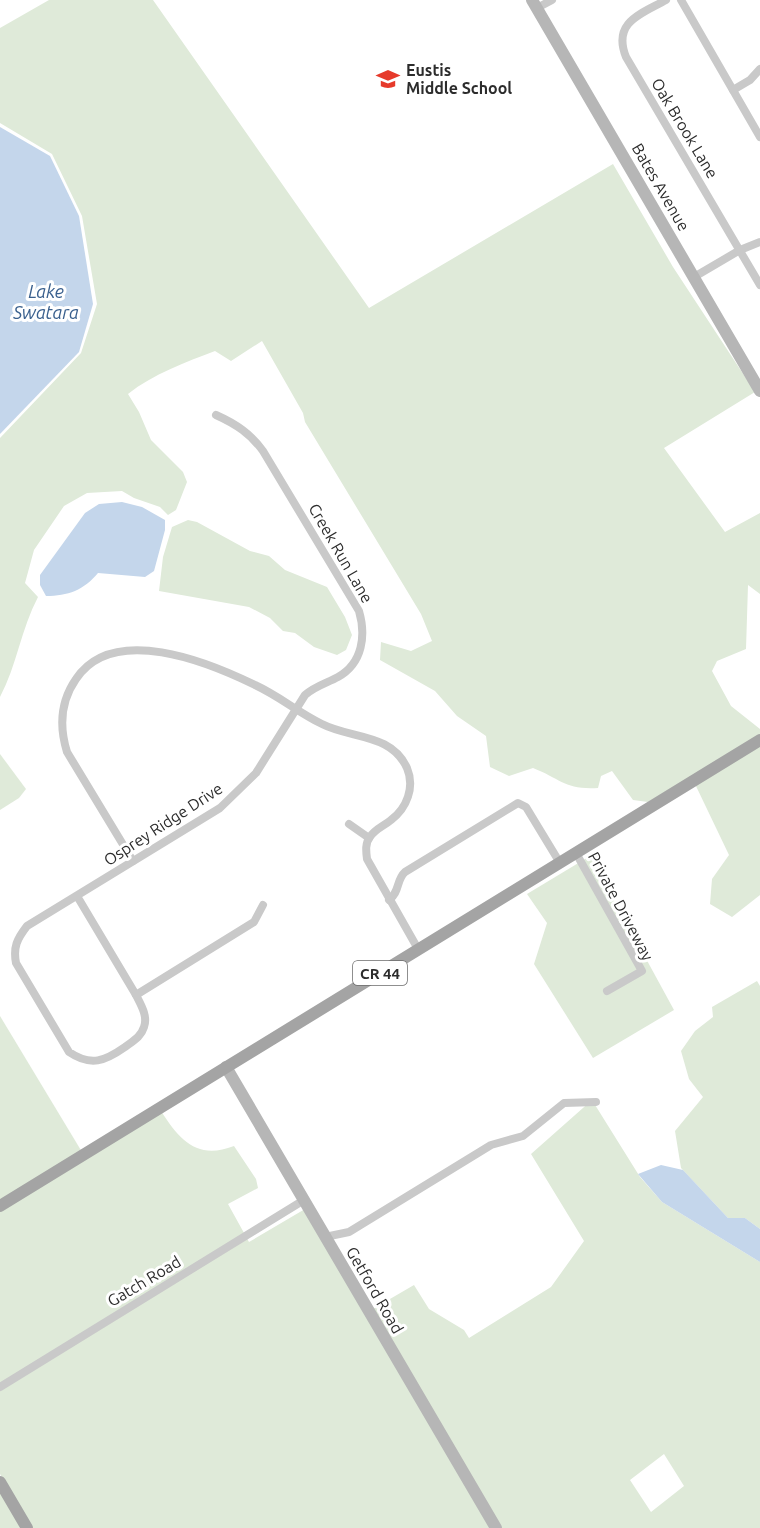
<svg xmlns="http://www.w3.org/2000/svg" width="760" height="1528" font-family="Ubuntu,sans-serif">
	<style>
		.green { fill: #dfead9; fill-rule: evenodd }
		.water { fill: #c4d6eb }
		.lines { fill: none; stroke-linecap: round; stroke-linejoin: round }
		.street { stroke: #c9c9c9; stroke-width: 8 }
		.secondary { stroke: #b6b6b6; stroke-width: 12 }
		.primary { stroke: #a4a4a4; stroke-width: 12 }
		.labels { text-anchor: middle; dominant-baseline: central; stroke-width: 6; stroke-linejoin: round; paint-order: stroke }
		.shield { fill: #fff; stroke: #6b6b6b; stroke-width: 1.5 }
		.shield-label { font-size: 15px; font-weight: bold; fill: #2c2c2c }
		.poi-label { font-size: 16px; font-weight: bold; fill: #2c2c2c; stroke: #fff; text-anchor: start }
		.street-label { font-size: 16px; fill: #2c2c2c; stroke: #fff }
		.water-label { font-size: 18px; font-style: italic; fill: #3a608e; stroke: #fff }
	</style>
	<rect width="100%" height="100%" fill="#fff"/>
	<g class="green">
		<path d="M49,0H153L369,308L613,164L673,267L755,392L664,448L725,532L760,513V594L748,585L746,649L717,661L712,671L731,706L760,729V736L648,802L633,800L612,771L601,776L598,788C565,790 561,779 533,768L509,776L490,767L486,736L457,716L435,691L380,660L381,642L411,651L432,641L421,614L305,422L303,413L262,341L231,361L215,351C186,362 153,374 128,394L139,412L151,440L183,472L187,482L176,510L168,515L160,507L134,498L122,491L87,493L64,506L34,550L25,583L38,597C21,629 17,665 0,697V438L81,353L97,304L82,216L52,154L0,123V28Z"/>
		<path d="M188,520L197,522L250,551L269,556L285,570L327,587L345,617L352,635L346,650L337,655L314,647L295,633L283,631L270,618L249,607L159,591L163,557L172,527Z"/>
		<path d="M760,744V895L732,917L710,904L712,879L729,855L695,784Z"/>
		<path d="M0,754L26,789L19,798L0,810Z"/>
		<path d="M590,856L674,1010L593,1058L534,964L547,923L527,894Z"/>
		<path d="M757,981L760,986V1229L745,1218H728L681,1168L675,1131L703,1097L689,1079L681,1051L695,1031L713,1017L712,1007Z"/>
		<path d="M0,1016L82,1152L0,1202Z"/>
		<path d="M592,1100L640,1177L662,1202L760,1262V1528H501L371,1310L414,1285L429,1309L464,1330L469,1338L551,1287L584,1241L531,1154ZM664,1454L684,1486L651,1512L630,1480Z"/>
		<path d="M161,1111C180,1141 198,1160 234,1146L256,1179L258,1188L228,1204L249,1242L305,1209L492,1528H32L0,1474V1210Z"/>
		<path d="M0,1489L23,1528H0Z"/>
	</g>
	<g class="water">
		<path d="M0,127L50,156L79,216L93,304L79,352L0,434Z"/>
		<path d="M122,502L142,507L165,520V530L154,571L145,577L98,573C84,590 68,596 46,596L40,585V575L85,513L99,504Z"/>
		<path d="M661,1165L683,1170L728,1218H745L760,1229V1262L662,1202L638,1174Z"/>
	</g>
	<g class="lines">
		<g class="street">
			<path d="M666,0C641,14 612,22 626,57L760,285"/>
			<path d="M681,0L760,137"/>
			<path d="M537,8L552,0"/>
			<path d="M733,90L750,80L760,69"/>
			<path d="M694,277L740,250L760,242"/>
			<path d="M349,824L369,838"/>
			<path d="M576,853L642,971L607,991"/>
			<path d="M133,861L67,752C59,726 60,702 76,679C113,623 208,662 255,685C279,696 299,713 322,724C351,739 391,733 407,768C415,787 407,808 391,820C384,826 375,829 370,837C365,843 366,851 367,859L418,949"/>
			<path d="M77,896L136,995C141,1005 148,1016 144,1027C141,1037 133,1041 125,1047C105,1061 91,1067 69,1052L16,963C13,947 17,939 27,926L220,808L256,773L305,695C315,686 327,683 338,677C363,663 366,635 359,611L263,451C251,434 236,424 216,415"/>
			<path d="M389,900C400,892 396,880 405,872L518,803L526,807L560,863"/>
			<path d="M136,995L254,922L263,905"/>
			<path d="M325,1237L349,1232L491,1145L523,1136L564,1103L596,1102"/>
			<path d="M0,1387L304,1200"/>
		</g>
		<g class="secondary">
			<path d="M532,0L760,391"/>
			<path d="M226,1067L496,1528"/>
		</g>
		<g class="primary">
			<path d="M0,1206L760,740"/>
			<path d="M0,1482L27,1528"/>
		</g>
	</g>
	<defs>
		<g id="school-bare" transform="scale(1.8)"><path d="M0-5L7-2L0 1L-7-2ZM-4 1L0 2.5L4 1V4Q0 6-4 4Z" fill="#e63a2b" stroke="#fff" stroke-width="2.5" paint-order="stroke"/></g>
	</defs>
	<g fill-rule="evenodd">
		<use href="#school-bare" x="388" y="79"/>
	</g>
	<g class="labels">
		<rect class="shield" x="353" y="961" width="54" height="24" rx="4.5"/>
		<g class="shield-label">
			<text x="380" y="973">CR 44</text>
		</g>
		<g class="poi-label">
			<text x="406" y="70">Eustis<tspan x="406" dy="18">Middle School</tspan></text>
		</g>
		<g class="street-label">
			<text transform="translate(685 128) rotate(59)">Oak Brook Lane</text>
			<text transform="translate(661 187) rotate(60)">Bates Avenue</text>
			<text transform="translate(341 553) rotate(60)">Creek Run Lane</text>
			<text transform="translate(163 824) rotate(-33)">Osprey Ridge Drive</text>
			<text transform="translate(621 906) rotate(62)">Private Driveway</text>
			<text transform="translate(144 1281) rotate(-31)">Gatch Road</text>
			<text transform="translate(375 1290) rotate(60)">Getford Road</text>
		</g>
		<g class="water-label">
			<text x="46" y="291">Lake<tspan x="46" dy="21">Swatara</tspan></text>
		</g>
	</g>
</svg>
